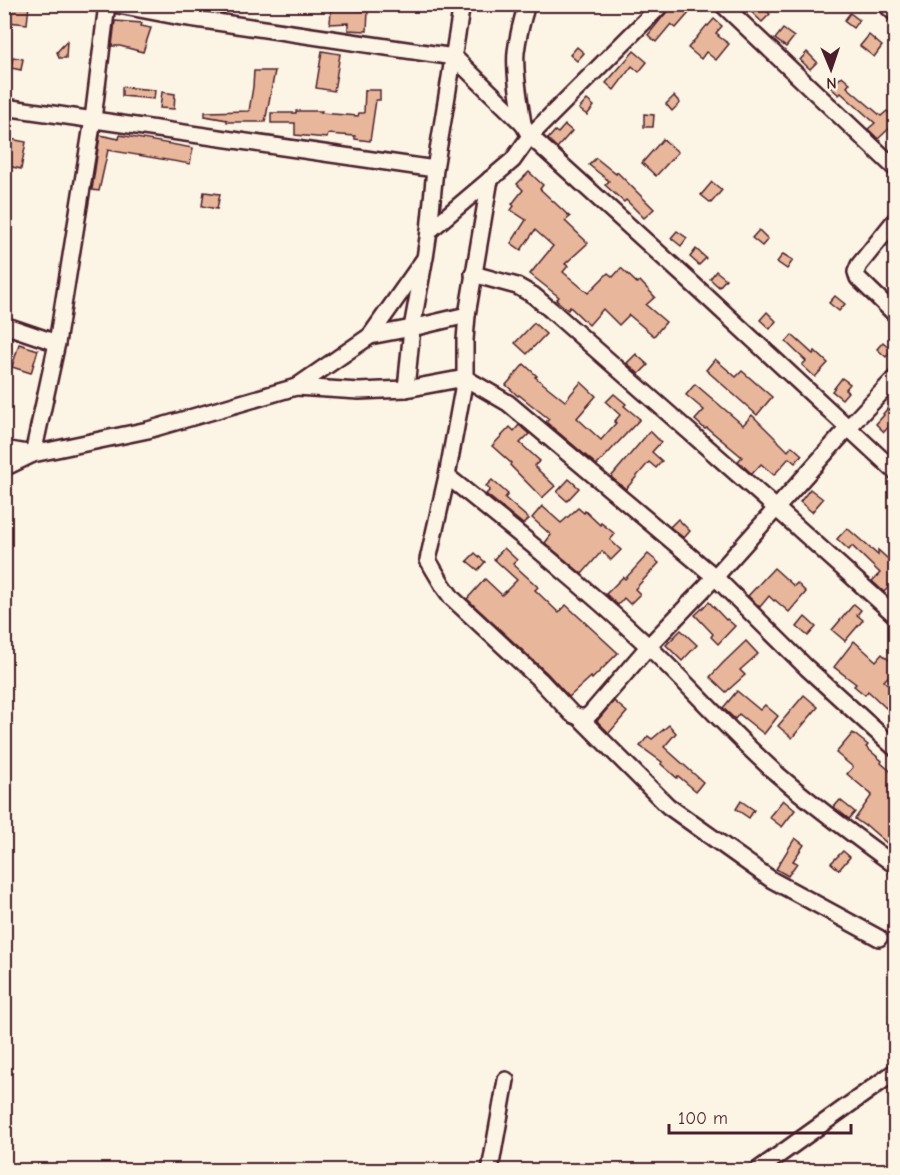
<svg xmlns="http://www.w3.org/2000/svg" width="900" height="1175" font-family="'Comic Neue',sans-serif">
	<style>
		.building { fill: #e8b69a; stroke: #4a1f2b; stroke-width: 1.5 }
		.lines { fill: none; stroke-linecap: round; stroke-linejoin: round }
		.street-casing { stroke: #4a1f2b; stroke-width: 20 }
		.street { stroke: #fcf5e5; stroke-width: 15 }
	</style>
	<rect width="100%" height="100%" fill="#fcf5e5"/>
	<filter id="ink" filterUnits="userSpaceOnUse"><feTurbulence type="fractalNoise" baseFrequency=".0167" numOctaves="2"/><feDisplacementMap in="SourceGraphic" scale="12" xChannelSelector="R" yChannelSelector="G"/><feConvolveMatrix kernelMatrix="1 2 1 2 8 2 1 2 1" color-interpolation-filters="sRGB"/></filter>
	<g filter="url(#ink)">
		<g class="building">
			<path d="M11,4L29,5L27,24L8,22Z"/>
			<path d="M673,4H679L689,13L676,28L671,24L656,42L648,35Z"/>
			<path d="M743,4H759L770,14L762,22Z"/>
			<path d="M331,7L368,11L367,31L348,30V23L330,24Z"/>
			<path d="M850,13L859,20L853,28L844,21Z"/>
			<path d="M714,19L722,26L716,33L719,35L718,36L729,44L716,60L706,52L701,59L688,48L707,25L708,26Z"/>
			<path d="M115,21L142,23L141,26L151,28L143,52L120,46H112Z"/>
			<path d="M783,29L794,37L786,47L775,39Z"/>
			<path d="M869,35L882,46L874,57L860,46Z"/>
			<path d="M67,41L66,58H59L57,52Z"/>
			<path d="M577,47L584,53L577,61L570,55Z"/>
			<path d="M322,51L340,54L334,91L316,88Z"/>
			<path d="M634,51L647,62L639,72L632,66L614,90L606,83Z"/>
			<path d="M807,52L817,62L810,69L800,60Z"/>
			<path d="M13,57L23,59L21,70L11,68Z"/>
			<path d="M254,71H275L265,122H227V120L205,116V112L249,111L253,87Z"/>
			<path d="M842,76L850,83L847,87L881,116L887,111L896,120V122L878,139L868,129L875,123L841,93L839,95L831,88Z"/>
			<path d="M122,87L155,90L154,99L122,96Z"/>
			<path d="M365,90H380V100H376L370,141L355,139V136L328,134L327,138L295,135V123H271V113H296V111H322L321,113L358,116L359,113H364Z"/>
			<path d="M162,92L175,94L174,109L160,108Z"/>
			<path d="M674,96L680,103L672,111L666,104Z"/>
			<path d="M587,100L594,106L587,115L579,109Z"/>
			<path d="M644,114L654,115L653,127H644Z"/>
			<path d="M565,125L572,131L557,148L548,139L555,131L558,133Z"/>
			<path d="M100,135L119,139L120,135L193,148L190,164L108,150L99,191L92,190Z"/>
			<path d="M10,139L26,142L21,169L4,165Z"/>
			<path d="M663,139L678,152L656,176L642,163Z"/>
			<path d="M596,158L616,174L617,172L654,209L644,218L626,200L624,202L605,185L609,181L589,165Z"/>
			<path d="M529,172L543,185L540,189L570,217L565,221L588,243L565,264L568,266L563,272L588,293L608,273L613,277L621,268L637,283L640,281L655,297L646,305L666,322L654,336L629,315L619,325L603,309L589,325L570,307L568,310L556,300L559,297L530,274L553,246L535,230L521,250L511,243L526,220L511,210L514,206L512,204L523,190L517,184Z"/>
			<path d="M712,182L722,190L711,203L701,195Z"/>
			<path d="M204,192L220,194L217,209L202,206Z"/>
			<path d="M759,230L768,239L762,246L752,238Z"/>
			<path d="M677,231L687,238L681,246L671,238Z"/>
			<path d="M696,249L706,258L699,265L690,257Z"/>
			<path d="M783,254L793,260L787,269L777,262Z"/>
			<path d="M716,271L726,279L719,287L710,279Z"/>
			<path d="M835,296L845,304L839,311L829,303Z"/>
			<path d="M767,312L776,321L770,329L760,320Z"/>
			<path d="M534,323L546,334L527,354L515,343Z"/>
			<path d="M792,335L813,354L815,351L828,363L815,377L802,365L806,361L786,342Z"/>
			<path d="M883,342L892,350L886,357L877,349Z"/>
			<path d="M19,344L38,350L31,373L12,367Z"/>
			<path d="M636,354L648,365L639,374L627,363Z"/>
			<path d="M715,359L736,377L742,371L772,397L757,415L706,370Z"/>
			<path d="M524,364L537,376L535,377L565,401L581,382L596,396L577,418L601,440L616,423L614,422L620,415L606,402L614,394L626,404L624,406L640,419L597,465L546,422L549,419L519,395L518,396L506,385Z"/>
			<path d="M842,378L850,384L845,390L848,392L842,399L832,391Z"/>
			<path d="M695,384L743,425L752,415L788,451L792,446L802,455L795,463L789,458L774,475L761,464L752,474L738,461L742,457L707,428L705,429L695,420L704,410L686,395Z"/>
			<path d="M896,398V419L884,432L876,424L884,415L883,414Z"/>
			<path d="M519,425L529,434L520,443L540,461L534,466L555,486L542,498L510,465L511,463L492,446L510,427L514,431Z"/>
			<path d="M650,431L661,442L652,452L662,461L656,468L649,462L626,489L611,477Z"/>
			<path d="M569,479L579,488L567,501L557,492Z"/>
			<path d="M492,480L508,494L505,498L529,519L523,524L486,494L490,490L486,486Z"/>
			<path d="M810,489L823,499L812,512L800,502Z"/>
			<path d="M542,506L561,523L578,508L584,513L585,511L600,525L601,523L615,534L610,540L621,550L611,560L602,551L582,574L545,543L551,535L532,518Z"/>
			<path d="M678,519L690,531L684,538L670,527Z"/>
			<path d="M847,528L878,555V550L896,566V580L884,592L872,581L880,573L852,546L849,550L837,539Z"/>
			<path d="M504,548L517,560L513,564L538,587L535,590L559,613L566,605L618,653L592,679L591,677L569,697L547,673L467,599L485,579L502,595L517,580L494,559Z"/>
			<path d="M475,553L485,562L478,570L467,561Z"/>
			<path d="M648,554L659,563L635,589L640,594L630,604L624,598L618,605L606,594L623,577L625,579Z"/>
			<path d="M774,568L794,586L797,583L806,592L789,612L775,600L774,601L769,596L760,607L748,596Z"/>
			<path d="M709,602L726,620L727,619L735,626L718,644L711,637L713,634L695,615Z"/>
			<path d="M854,604L861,610L857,615L863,620L845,641L832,630Z"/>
			<path d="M805,617L816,627L808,636L797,627Z"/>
			<path d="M681,630L697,645L682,661L666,645Z"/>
			<path d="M746,641L758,654L740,670L745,675L726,692L710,677L723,663Z"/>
			<path d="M854,641L876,661L882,654L896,666V668L884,681L896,692V698L886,708L868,691L865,695L854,686L856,684L834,667Z"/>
			<path d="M737,691L760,710L765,705L778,716L764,734L739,714L735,719L723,708Z"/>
			<path d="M804,695L818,707L792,738L778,726Z"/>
			<path d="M614,701L627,712L609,733L597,721Z"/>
			<path d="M669,725L676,733L664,747L703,782L696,791L678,776L677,778L661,764L662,762L640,746L648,736L652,739Z"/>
			<path d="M853,733L868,745L866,747L882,761L881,763L896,776V851L866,825L865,826L855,819L872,795L847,774L853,767L836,753Z"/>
			<path d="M783,800L795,810L782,827L769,817Z"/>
			<path d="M840,800L855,812L849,819L834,807Z"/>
			<path d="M741,801L754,810L749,818L736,809Z"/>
			<path d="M795,838L804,845L793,861L797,863L788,876L776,869Z"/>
			<path d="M843,851L850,857L839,870L831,863Z"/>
		</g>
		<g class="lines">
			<g class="street-casing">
				<g id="street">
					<path d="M113,4L176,16L454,57L523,124L530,136L706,296L896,472"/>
					<path d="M722,4L896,169"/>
					<path d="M885,4L896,14"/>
					<path d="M4,107L435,169"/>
					<path d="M523,124C520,101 514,75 516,52C518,35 522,20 527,4"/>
					<path d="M490,179L467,315L465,340V378L447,476L428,560L444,587L452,598L540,680L572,714L579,717L668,806L772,880L879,938"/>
					<path d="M896,219L859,265L856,272L858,278L896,315"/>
					<path d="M429,231L513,160L530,136L662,4"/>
					<path d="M473,274L517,286L533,295L551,310L776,508L896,616"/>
					<path d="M4,325L57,343"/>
					<path d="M370,336L412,328L467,315"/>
					<path d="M296,387L359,391L406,389L465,378L508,403L715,577L807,668L896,749"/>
					<path d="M406,389L412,328L424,262"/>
					<path d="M4,449L33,454L57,343L93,119L107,4"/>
					<path d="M4,468L33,454L148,430L296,387L370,336L425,258L429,231L435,169L462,4"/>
					<path d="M447,476C516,531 584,586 648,646C692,688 732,734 777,774C815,807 855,836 896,866"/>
					<path d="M579,717H587L592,712L648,647L715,577L847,429L896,377"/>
					<path d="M490,1170L506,1080"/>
					<path d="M758,1170L896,1071"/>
				</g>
			</g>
			<use href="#street" class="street"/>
		</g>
	</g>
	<rect width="900" height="1175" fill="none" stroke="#fcf5e5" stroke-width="24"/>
	<rect x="12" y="12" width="876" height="1151" fill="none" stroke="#4a1f2b" stroke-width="2" filter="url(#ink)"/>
	<g transform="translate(831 69) rotate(178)" stroke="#fcf5e5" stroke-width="4.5" paint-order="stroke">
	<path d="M0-4.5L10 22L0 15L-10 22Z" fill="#4a1f2b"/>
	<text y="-9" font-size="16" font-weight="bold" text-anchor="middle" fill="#4a1f2b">N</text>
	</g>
	<path d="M669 1124v9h182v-9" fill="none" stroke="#4a1f2b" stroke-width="3"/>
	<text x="678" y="1124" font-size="18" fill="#4a1f2b" stroke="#fcf5e5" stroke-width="4.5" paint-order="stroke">100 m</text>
</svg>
